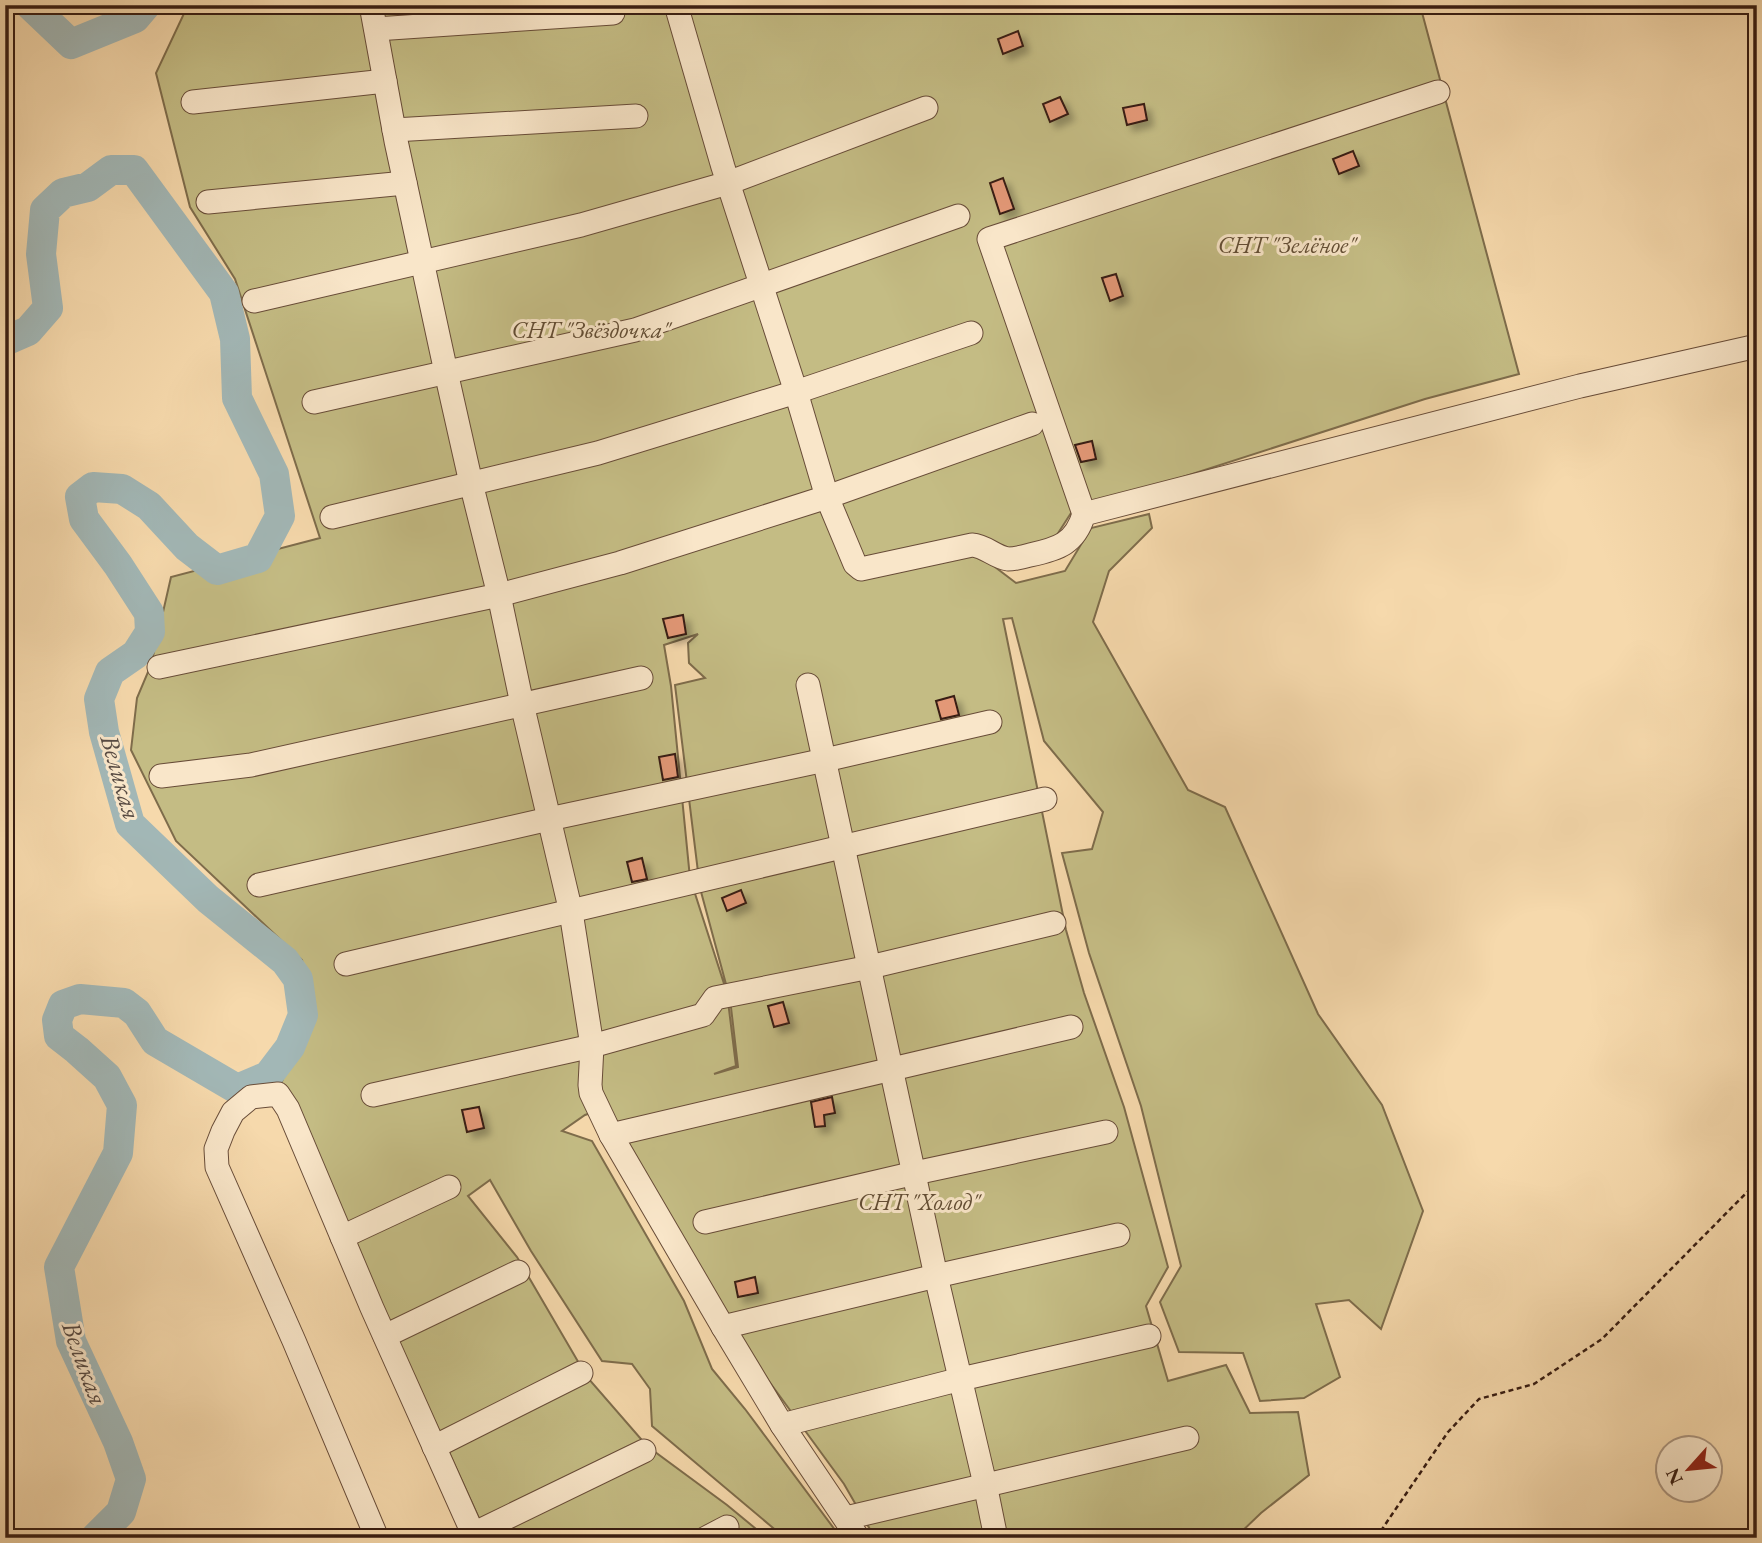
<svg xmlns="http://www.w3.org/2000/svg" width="1762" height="1543" font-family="'EB Garamond',serif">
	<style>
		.green { fill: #c4bc84; stroke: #7e6c4b; stroke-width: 2; fill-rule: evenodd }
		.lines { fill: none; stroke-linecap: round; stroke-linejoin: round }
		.river { stroke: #a2b7b6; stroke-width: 30 }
		.building { fill: #e39877; stroke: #381d12; stroke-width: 2; filter: url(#shadow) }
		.minor-casing { stroke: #684c38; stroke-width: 25 }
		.path { stroke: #381d12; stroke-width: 2.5; stroke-dasharray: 5 3.5; stroke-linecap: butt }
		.minor { stroke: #f9e6c9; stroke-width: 23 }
		.labels { text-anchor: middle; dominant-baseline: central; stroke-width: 6; stroke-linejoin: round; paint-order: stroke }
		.park-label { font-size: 24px; font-style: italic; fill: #624d34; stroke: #f9e6c9 }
		.water-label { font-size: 26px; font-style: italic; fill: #584b43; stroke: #f9e6c9 }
	</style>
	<defs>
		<filter id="shadow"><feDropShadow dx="6" dy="6" stdDeviation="3.5" flood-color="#0004"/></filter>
	</defs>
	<rect width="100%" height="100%" fill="#f6d9ac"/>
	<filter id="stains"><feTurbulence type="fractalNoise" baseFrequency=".00286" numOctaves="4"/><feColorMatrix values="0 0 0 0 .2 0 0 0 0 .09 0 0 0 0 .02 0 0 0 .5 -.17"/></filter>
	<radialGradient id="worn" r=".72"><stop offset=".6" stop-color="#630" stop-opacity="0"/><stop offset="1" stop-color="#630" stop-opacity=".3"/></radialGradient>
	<path class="green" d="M188,5H1420L1519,374L1425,399L1071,513L1053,541L998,553L974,551L1016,583L1065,571L1091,528L1149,514L1152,528L1109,571L1093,622L1188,790L1225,807L1318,1014L1382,1105L1423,1211L1381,1329L1349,1300L1316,1304L1340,1377L1304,1398L1260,1401L1243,1353L1179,1352L1160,1302L1181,1266L1141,1106L1089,953L1062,853L1092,849L1103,812L1044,741L1012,618L1003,619L1066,930L1084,993L1124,1107L1168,1267L1146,1306L1168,1381L1226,1365L1250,1413L1298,1412L1309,1475L1261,1513L1235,1538H875L844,1484L768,1380L649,1196L602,1109L585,1115L562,1131L592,1141L684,1301L712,1369L745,1409L841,1538H785L652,1426L650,1389L632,1364L602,1361L531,1251L490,1180L468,1196L517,1257L587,1377L647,1446L727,1505L767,1538H488L281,1084L311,1006L302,960L176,841L131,750L137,698L151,665L171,577L320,538L235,279L190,207L156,73ZM698,634L688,643L689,663L705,678L675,685L700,888L730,999L738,1067L714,1074L736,1066L727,993L690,878L671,686L664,645Z"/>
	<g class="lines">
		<g class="river">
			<path d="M30,5L71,44L135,18L146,5"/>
			<path d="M5,341L28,331L48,308L41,254L45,210L63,193L88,187L111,170H134L224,293L235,339L237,398L274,474L280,516L258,558L217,570L187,547L149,506L122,489L93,487L80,497L84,519L118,565L149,613L150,632L136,654L110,672L99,699L104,732L130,824L208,899L285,961L298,979L303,1015L290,1047L268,1076L237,1089L155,1041L137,1013L124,1003L80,999L63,1005L57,1020L59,1036L77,1050L107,1077L122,1105L118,1153L59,1267L71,1341L118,1442L131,1479L121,1512L95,1538"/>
		</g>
	</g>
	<g class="building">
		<path d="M1018,31L1023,46L1003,54L998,39Z"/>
		<path d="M1060,97L1068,114L1050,122L1043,104Z"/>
		<path d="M1144,104L1147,120L1127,125L1123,108Z"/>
		<path d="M1353,151L1359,166L1339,174L1333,159Z"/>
		<path d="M1003,178L1014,209L1000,214L990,183Z"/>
		<path d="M1116,274L1123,296L1110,301L1102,278Z"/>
		<path d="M1092,441L1096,459L1081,462L1075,445Z"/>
		<path d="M683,615L686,634L668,638L663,619Z"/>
		<path d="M954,696L959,715L941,719L936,701Z"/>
		<path d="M675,754L678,777L663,780L659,757Z"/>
		<path d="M642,858L647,879L632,882L627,862Z"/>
		<path d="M741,890L746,903L727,911L722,898Z"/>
		<path d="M783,1002L789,1023L774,1027L768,1006Z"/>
		<path d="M832,1097L835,1113L824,1115L825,1126L815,1127L811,1102Z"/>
		<path d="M479,1107L484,1128L467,1132L462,1110Z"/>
		<path d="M755,1277L758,1293L738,1297L735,1282Z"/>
	</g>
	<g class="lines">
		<g class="minor-casing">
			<g id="minor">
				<path d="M371,5L396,141L446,372L471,483L499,595L522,704L571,912L592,1046L590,1085L591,1093L611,1135L723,1327L782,1425L858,1538"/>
				<path d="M676,5L723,167L796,392L827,497L855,564L861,569L972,545C986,546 994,557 1008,559C1015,559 1023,557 1030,555C1058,549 1075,544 1084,514L1580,386L1757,346"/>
				<path d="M376,29L613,13"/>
				<path d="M193,102L385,81"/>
				<path d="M394,130L636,116"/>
				<path d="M208,202L405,183"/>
				<path d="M254,301L581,225L728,183L926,108"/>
				<path d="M314,402L635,330L958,216"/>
				<path d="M1084,514L989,239L1438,92"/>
				<path d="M332,517L598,453L796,392L971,333"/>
				<path d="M159,667L499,595L620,563L827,497L1032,424"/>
				<path d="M808,685L936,1276L985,1484L996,1538"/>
				<path d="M161,776L251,765L641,678"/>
				<path d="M259,885L549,819L825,760L990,722"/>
				<path d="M346,964L1045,799"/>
				<path d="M373,1095L592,1046L703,1015L715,998L870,967L1054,923"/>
				<path d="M611,1135L1071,1027"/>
				<path d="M705,1222L915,1173L1106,1132"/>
				<path d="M342,1237L449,1187"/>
				<path d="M723,1327L936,1276L1118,1235"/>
				<path d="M385,1336L518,1272"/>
				<path d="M782,1425L961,1379L1149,1336"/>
				<path d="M434,1447L581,1373"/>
				<path d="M846,1518L1187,1438"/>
				<path d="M473,1534L644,1451"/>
				<path d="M377,1538L294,1341L217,1167L216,1149L223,1131L233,1112L251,1097L278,1094L288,1109L372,1308L475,1538"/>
				<path d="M706,1538L727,1527"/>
			</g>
		</g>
		<path class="path" d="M1376,1538L1448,1432L1479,1399L1534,1384L1602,1339L1757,1182"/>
		<use href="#minor" class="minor"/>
	</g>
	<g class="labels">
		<g class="park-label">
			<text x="1287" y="244">СНТ "Зелёное"</text>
			<text x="591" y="329">СНТ "Звёздочка"</text>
			<text x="919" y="1201">СНТ "Холод"</text>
		</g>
		<g class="water-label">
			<text transform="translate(121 777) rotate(74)">Великая</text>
			<text transform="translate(85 1363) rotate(70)">Великая</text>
		</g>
	</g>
	<rect width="1762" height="1543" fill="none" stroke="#f6d9ac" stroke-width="28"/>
	<rect x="7" y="7" width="1748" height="1529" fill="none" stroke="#381d12" stroke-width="3.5"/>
	<rect x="14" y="14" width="1734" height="1515" fill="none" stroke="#381d12" stroke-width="2"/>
	<g transform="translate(1689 1469) rotate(243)"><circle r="33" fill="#f9e6c9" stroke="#ac9680" stroke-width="2"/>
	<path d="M0-5L12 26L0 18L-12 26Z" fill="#8f2418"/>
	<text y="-10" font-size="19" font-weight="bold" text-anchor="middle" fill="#381d12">N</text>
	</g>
	<rect width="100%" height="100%" filter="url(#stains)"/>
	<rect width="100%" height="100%" fill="url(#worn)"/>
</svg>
